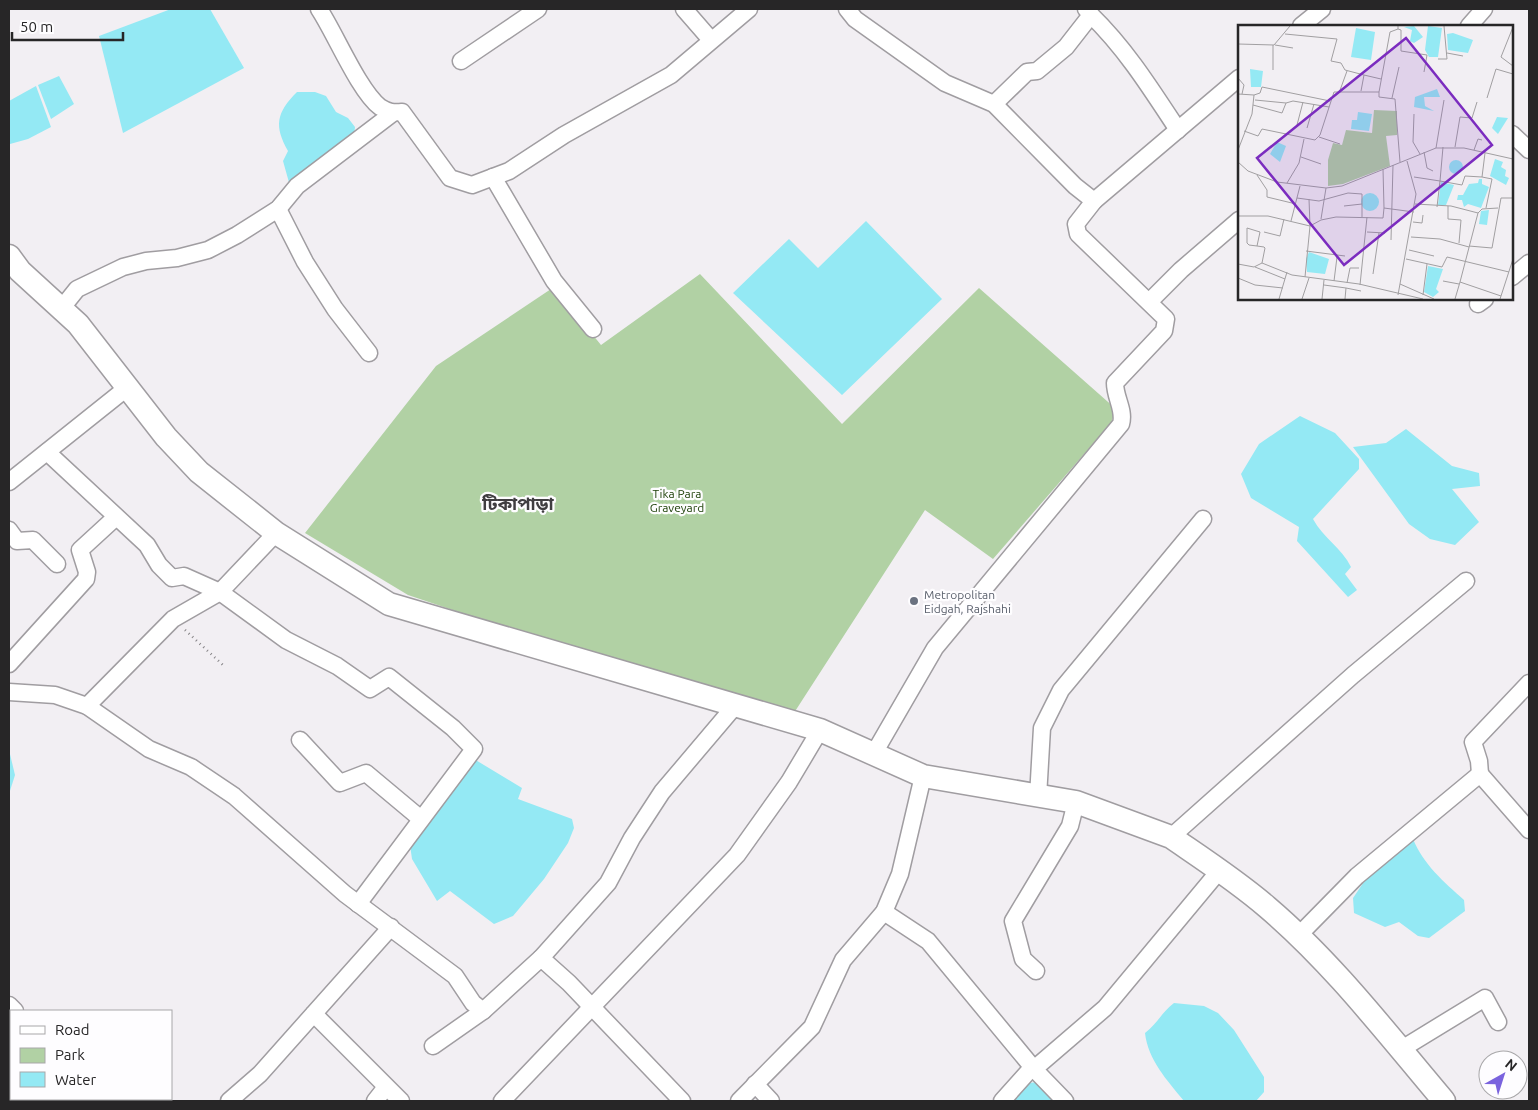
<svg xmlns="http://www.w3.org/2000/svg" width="1538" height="1110" font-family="Ubuntu,'Noto Sans Bengali',sans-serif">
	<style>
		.green { fill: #b1d1a4 }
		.water { fill: #94e9f4 }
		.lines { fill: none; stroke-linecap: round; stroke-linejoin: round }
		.street-casing { stroke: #a09da1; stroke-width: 19 }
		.secondary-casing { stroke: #a09da1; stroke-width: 25 }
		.path { stroke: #858386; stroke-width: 2.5; stroke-dasharray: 1 4; stroke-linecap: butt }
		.street { stroke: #fff; stroke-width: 16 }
		.secondary { stroke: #fff; stroke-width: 22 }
		.worship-dot { fill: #6b7280; stroke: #fefdff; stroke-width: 2 }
		.labels { text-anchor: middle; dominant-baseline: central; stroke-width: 4.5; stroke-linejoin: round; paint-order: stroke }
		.park-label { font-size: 12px; fill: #1d4008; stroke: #fefdff }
		.worship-label { font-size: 12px; fill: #5b616d; stroke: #fefdff; text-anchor: start }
		.district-label { font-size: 18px; font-weight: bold; fill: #403e41; stroke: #fefdff }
		.inset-road { fill: none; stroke: #a19fa1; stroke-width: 1 }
		.view { fill: #7b2cbf; fill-opacity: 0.15; stroke: #7b2cbf; stroke-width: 2.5 }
		.inset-edge { fill: none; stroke: #272627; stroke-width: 2.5 }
	</style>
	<rect width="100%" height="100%" fill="#f2eff3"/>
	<path class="green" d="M700,274L842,424L979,288L1116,409L1111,423L993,559L925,510L792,716L530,636L408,595L305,533L436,366L554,287L601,345Z"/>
	<g class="water">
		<path d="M171,9H210L244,68L123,133L99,36Z"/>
		<path d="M59,76L74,104L51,119L38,85Z"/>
		<path d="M36,86L51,127L28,139L10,144L9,101Z"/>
		<path d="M297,92H315L326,96L336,112L348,118L355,127L354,136L290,186L283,161L288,151C274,126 276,113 297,92Z"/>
		<path d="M866,221L942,299L842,395L733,293L789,239L818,268Z"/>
		<path d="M1300,416L1335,433L1359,459V469L1313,519C1323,538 1342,548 1351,567L1345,574L1357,590L1348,597L1297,541L1299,527L1251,498L1241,474L1259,444Z"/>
		<path d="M1406,429L1452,466L1479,473L1480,486L1452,489L1479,522L1455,545L1430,539L1409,524L1353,447L1386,443Z"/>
		<path d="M9,750L15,775L9,794Z"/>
		<path d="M474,759L522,788L518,799L572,819L574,828L568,843L544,879L513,916L494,924L450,891L437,901L412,859L410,845Z"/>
		<path d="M1413,839C1423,864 1444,882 1464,900L1465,911L1429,938L1418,936L1399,922L1385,927L1354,913L1353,898L1370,873Z"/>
		<path d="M1174,1003L1204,1006L1218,1013L1234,1030L1264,1077V1092L1256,1101H1184C1167,1080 1148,1060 1145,1033C1157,1024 1162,1012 1174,1003Z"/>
		<path d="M1037,1082L1057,1101H1010L1030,1083Z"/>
	</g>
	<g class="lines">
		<g class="street-casing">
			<g id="street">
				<path d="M319,9C335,33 359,91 380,107C388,112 393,113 402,112L450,178L472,185L509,171L564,135L671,75L749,9"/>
				<path d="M684,9L711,40"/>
				<path d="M847,9L855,19L945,83L994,104L1075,186L1094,201"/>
				<path d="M1091,15C1126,49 1151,89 1178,130"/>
				<path d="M1301,26L1322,9"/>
				<path d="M1469,26L1484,9"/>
				<path d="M461,61L538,9"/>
				<path d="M994,104L1027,72L1037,71L1066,47L1091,15L1086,9"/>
				<path d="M1512,134L1529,150"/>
				<path d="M493,177L554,281L593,329"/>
				<path d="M278,209L305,262L335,309L369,353"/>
				<path d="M1512,277L1529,263"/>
				<path d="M1149,302L1181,270L1239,220"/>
				<path d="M1478,304L1485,299"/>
				<path d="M61,309L77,289L123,267L146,261L177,258L208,250L237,235L278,209L297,186L393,113"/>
				<path d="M47,452L147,545L159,565L172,578L184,576L220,592L286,640L337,666L370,689L389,677L453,728L474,749L358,904"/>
				<path d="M9,482L128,387"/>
				<path d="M9,530L17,541L33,540L57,564"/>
				<path d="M9,664L86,579L87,572L80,550L116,517"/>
				<path d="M9,692L55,695L87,706L149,749L191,767L234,796L345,894L455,976L473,1003L483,1011L541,958L569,983L682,1101"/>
				<path d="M87,706L173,619L220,592L276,533"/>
				<path d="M300,740L340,783L366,773L421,819"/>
				<path d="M873,755L935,648L1121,424C1125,410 1115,398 1115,383L1164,331L1166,319L1078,234L1076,224L1094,201L1239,78"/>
				<path d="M1480,774L1479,761L1473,742L1529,683"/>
				<path d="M1038,797L1042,728L1061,690L1203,519"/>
				<path d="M1171,837L1353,675L1466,581"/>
				<path d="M884,912L928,941L1034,1069L1028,1072L1002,1101"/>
				<path d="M1298,936L1357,876L1480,774L1529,830"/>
				<path d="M541,958L608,883L632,838L662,792L734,707"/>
				<path d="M1036,971L1023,959L1013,921L1070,826L1076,802"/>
				<path d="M9,1005L15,1011"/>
				<path d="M314,1014L401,1101"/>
				<path d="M433,1046L483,1011"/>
				<path d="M1400,1050L1485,998L1498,1022"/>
				<path d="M755,1084L771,1101"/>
				<path d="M229,1101L260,1074L391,927"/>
				<path d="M375,1101L386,1087"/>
				<path d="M502,1101L737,855L789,782L820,730"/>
				<path d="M739,1101L812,1027L843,960L884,912L900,874L923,776"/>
				<path d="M1065,1101L1034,1069L1105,1008L1219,871"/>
			</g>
		</g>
		<g class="secondary-casing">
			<path id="secondary" d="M9,256L20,271L78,324L166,437L199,472L276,533L389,604L820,730L923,776L1076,802L1171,837C1203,859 1237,881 1267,907C1333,963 1388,1035 1444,1101"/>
		</g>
		<path class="path" d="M185,630L223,665"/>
		<use href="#street" class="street"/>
		<use href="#secondary" class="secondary"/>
	</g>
	<circle class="worship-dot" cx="914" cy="601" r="5"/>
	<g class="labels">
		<g class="park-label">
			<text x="677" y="493">Tika Para<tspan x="677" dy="14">Graveyard</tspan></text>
		</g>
		<g class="worship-label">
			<text x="924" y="594">Metropolitan<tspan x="924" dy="14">Eidgah, Rajshahi</tspan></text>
		</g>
		<g class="district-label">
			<text x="518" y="503">টিকাপাড়া</text>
		</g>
	</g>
	<g transform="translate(1238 25)">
		<rect width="275" height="275" fill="#f2eff3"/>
		<path d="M136,85L159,86V110L148,111L152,141L105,159L90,161V135L95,118L104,120L108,105L134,108Z" fill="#b1d1a4"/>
		<path d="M176,1L185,12L176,18L172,16L174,5L166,2ZM190,1L204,3L200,32H191L187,25ZM118,3L137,7L133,35L113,32ZM215,8L235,15L230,28L210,25L209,9ZM12,44L25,46L23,62H13ZM199,64L202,72H186L187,81L196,86L176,82L177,72ZM120,87L134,89L131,106L113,104L114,95H119ZM259,92L270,93L260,109L254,103ZM39,117L48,121L42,137L32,129ZM257,134L265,137L263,142L268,145L267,151L271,153L268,160L252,151ZM211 142a7 7 0 1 1 14 0a7 7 0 1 1-14 0ZM241,154H244V159L251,162L243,183L230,179L226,182L224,175H219L220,170H225L231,159L240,158ZM203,157L216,160L208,180H200ZM123 177a9 9 0 1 1 18 0a9 9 0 1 1-18 0ZM251,185L249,200L241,199L243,186ZM71,227L91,234L87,249L69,247L68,234ZM190,241L205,244L198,264L201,267L195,272L186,267Z" fill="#94e9f4"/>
		<path class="inset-road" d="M160,1V4L152,7L141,67V72L157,74L162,137M275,2L263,32L275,41M160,4L163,5V26L189,30L186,47M47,9L99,14L93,36L103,38L107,45L126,50L123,66M0,19L36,20L52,1M37,20L55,23M209,28L225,31M200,34H209L206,1M35,45V20M126,50L143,54M0,53L6,60L4,69M101,68L109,46M0,69L16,70M154,73L161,42M249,73L258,44L275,49M17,75L48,78L55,76L91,82M15,80L44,88L48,78M176,89L175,117L182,129M59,100L65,77M69,103L76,79M6,106L20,111L24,104L77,115L82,110L96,67H141M81,112L102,119M205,122L202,156L224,160L227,151L244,152L247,128M217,122L222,92L234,93L239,77M198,123L206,75M0,125L14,89L16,70L22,68L24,62L92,76M236,125L240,114L244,115M186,127L189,143L195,146M63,132L83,139M0,137L10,146L39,157L88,163L104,161L198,123H226L275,134M145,144L146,183M19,150L29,165V172L58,179M176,152L202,156L199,182M244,152L254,154L248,183M49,158L61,138L66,114M59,173L81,176L110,168L124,169V192M71,174L72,201M177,179L213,181L240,188M106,181L124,179M210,181V194L223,195L221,218M0,191H30L72,201L67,252M83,194L88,163M53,196L62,161M175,197L184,198L185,190M72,201L83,195L98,192L145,193L146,183L176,187M26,207L42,211L46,194M129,207L147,208M173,212L202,214L231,222M153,215L155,140M19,221L22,207L9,203V218L11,220L19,221L26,222L27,223L24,238M231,221L254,223L263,173H275M171,225L196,231M68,226L107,231M168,234L204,242L209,232L271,247M0,239L16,242L24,238L54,250L121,259L185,274M17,242L47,254M135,249L141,208M0,253L17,260L45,263M96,256L99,232M205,256L221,259M222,257L240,188L244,184L260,183M109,258L112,243H121M162,259L196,274M86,260L108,263M122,260L129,192M160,270L178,169L169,136M185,270L189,239M263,271L275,234M41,274L49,247M64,274L71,253M84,274L86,255M107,274L108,263L123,266M217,274L222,257L263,271L262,274"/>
		<path class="view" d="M168,13L254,120L106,240L19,133Z"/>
		<rect width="275" height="275" class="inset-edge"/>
	</g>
	<rect width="1538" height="1110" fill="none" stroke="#272627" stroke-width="20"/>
	<rect x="10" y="1010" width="162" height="90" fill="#fefdff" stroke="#a8a7a9"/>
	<rect x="20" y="1026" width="25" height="8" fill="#ffffff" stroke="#a8a7a9"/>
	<text x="55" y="1035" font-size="15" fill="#272627">Road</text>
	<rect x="20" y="1048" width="25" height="15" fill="#b1d1a4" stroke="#a8a7a9"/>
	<text x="55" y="1060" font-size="15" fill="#272627">Park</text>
	<rect x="20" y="1072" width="25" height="15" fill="#94e9f4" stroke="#a8a7a9"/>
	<text x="55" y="1085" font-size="15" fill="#272627">Water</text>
	<g transform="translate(1503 1075) rotate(39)"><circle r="24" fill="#fefdff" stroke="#a8a7a9"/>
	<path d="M0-4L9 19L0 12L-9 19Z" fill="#7a63de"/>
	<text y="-8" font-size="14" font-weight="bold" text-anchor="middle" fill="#272627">N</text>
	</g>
	<path d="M12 32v8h111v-8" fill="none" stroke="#272627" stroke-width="2.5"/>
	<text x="20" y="32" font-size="15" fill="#272627" stroke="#fefdff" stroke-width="4" paint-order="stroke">50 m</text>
</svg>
